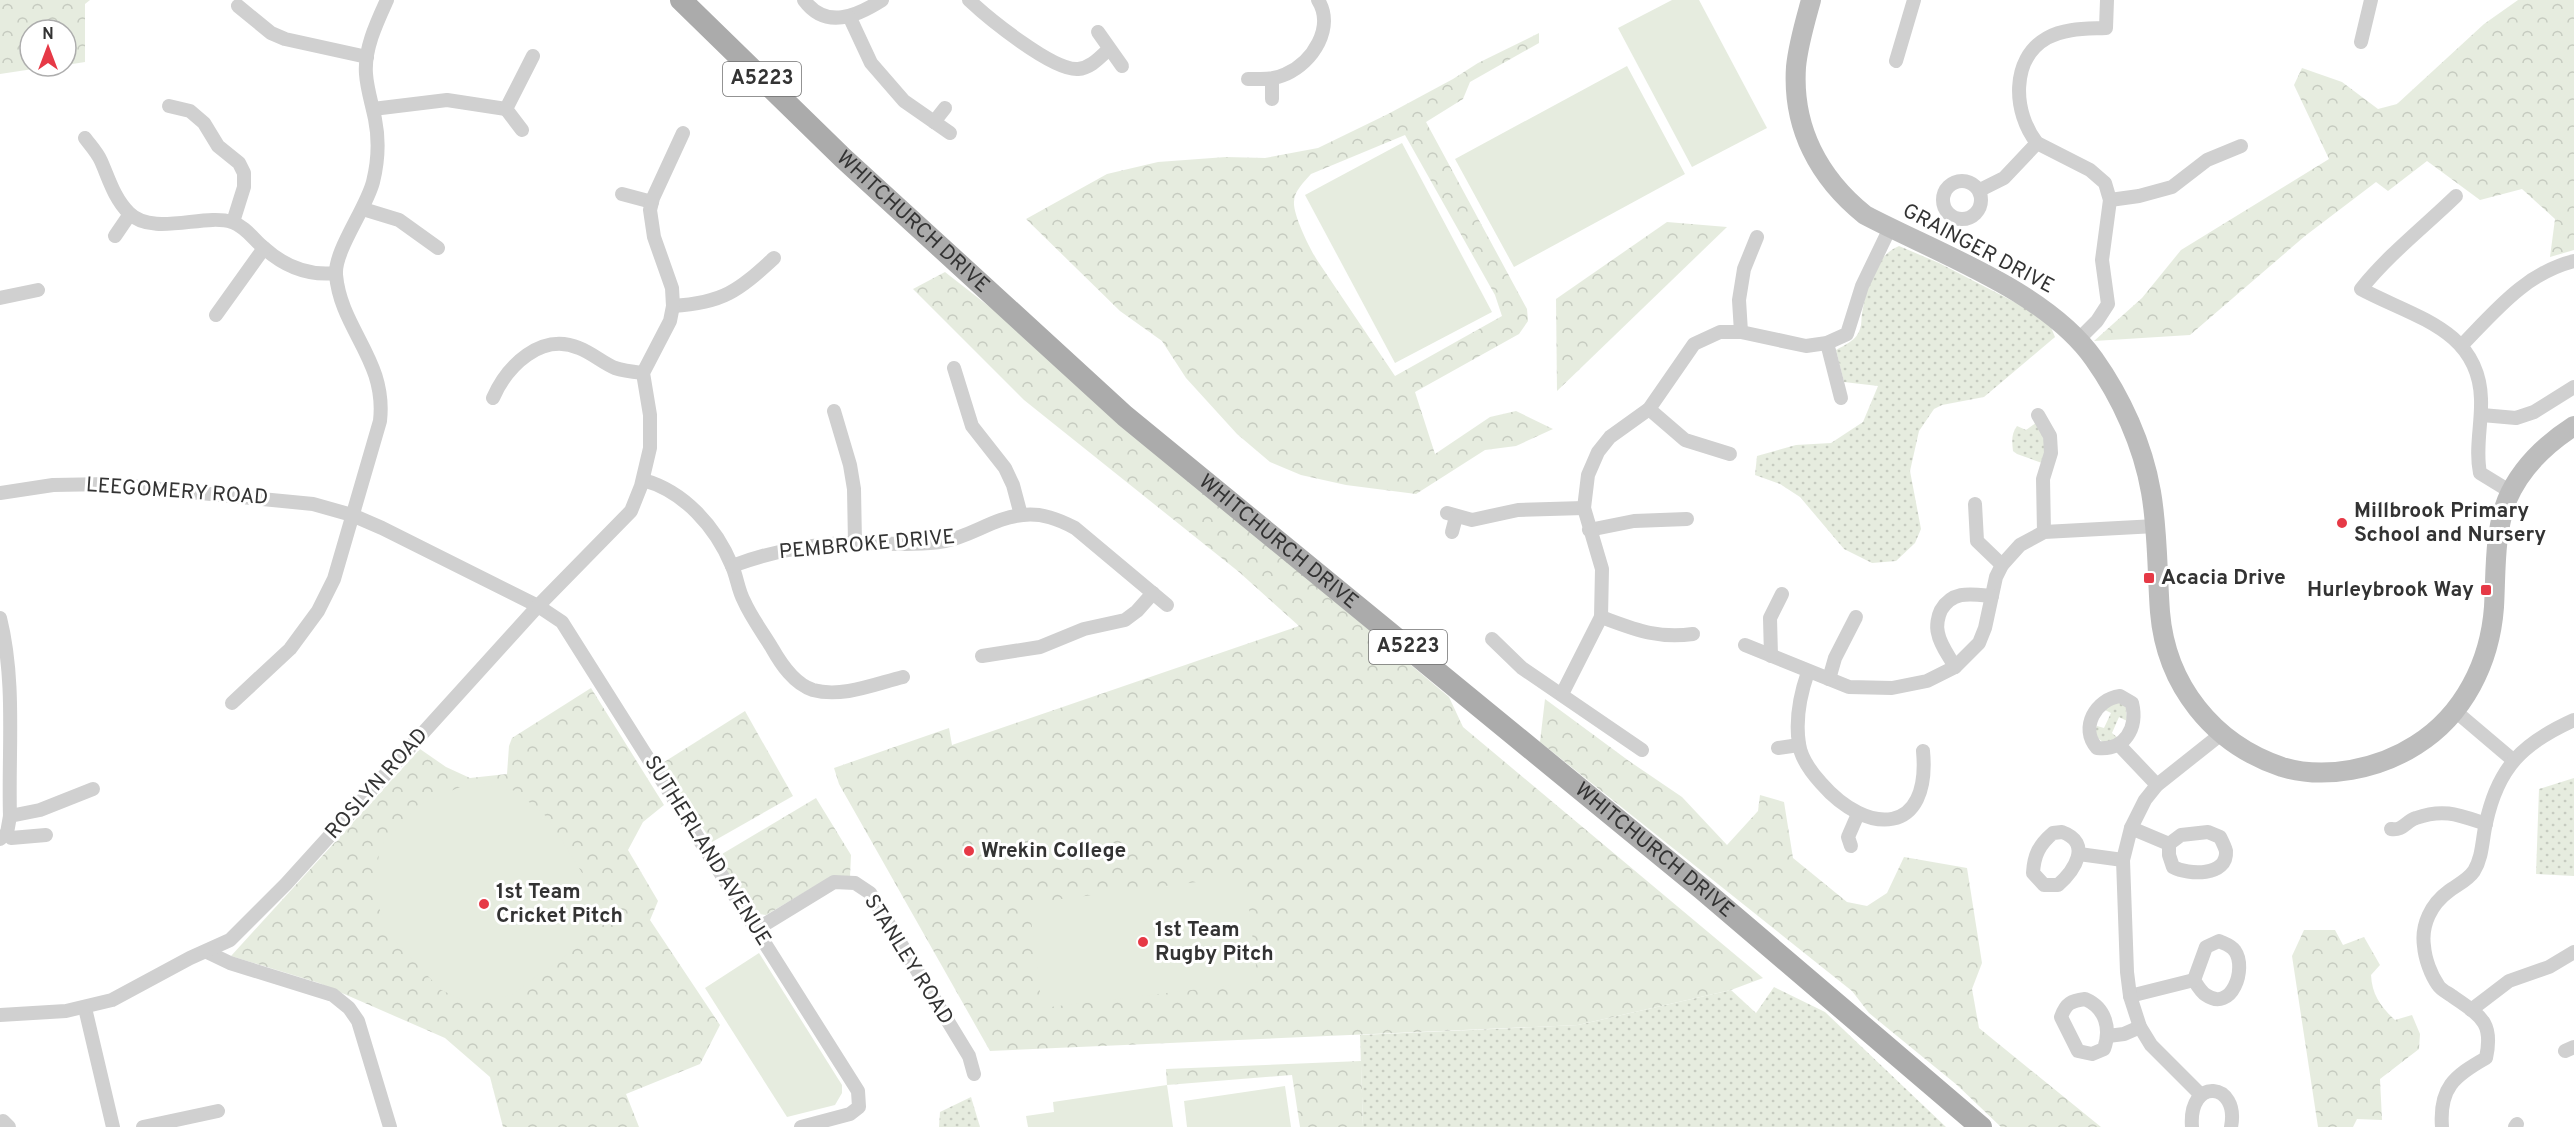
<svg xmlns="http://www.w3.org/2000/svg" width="2574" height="1127" font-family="Overpass,sans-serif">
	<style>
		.grass { fill: url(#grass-dots) }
		.forest { fill: url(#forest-crowns); fill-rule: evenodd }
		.pitch { fill: #e6ecdf }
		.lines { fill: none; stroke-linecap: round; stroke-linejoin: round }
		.street { stroke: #d0d0d0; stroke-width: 14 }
		.secondary { stroke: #bdbdbd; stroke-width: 20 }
		.primary { stroke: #ababab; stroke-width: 22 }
		.poi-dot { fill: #e63946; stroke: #fff; stroke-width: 2 }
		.labels { text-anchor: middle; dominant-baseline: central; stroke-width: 6; stroke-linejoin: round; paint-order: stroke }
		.shield { fill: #fff; stroke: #707070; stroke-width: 1.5 }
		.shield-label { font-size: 20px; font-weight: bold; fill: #333 }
		.street-label { font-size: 21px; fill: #333; stroke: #fff }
		.poi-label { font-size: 21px; font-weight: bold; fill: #333; stroke: #fff; text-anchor: start }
	</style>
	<defs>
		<pattern id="grass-dots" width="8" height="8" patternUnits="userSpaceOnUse" patternTransform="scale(1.5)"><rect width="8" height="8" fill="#e6ecdf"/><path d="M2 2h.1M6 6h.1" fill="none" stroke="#c6cbc0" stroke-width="1.8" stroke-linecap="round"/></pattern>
		<pattern id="forest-crowns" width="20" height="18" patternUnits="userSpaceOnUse" patternTransform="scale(1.5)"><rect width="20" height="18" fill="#e6ecdf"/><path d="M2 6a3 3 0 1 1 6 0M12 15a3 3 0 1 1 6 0" fill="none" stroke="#c6cbc0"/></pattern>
	</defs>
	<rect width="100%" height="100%" fill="#fff"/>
	<g class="grass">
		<path d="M1899,246L1939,263L2028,309L2050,325L2055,337L1984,397L1942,405L1934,409L1919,431L1910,471L1921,529L1915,543L1896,561L1872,563L1844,549L1800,497L1780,484L1755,475L1757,456L1796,445L1831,443L1863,422L1878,386L1844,382L1836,350C1845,345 1857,340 1860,329C1862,324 1861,319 1862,314C1866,290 1874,256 1899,246Z"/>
		<path d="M2037,422L2039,423L2048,453L2042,463L2017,454L2013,451C2012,442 2011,434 2017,426L2026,430Z"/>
		<path d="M2116,702L2126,706L2127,721L2119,717L2112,733L2118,738L2104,743L2098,738L2095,730L2097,726L2104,728L2111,713L2105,710L2108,705Z"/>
		<path d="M2574,778V876L2536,874L2539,789Z"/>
		<path d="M1774,987L1825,1012L1946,1127H1363L1360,1035L1578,1025L1731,990L1756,1013Z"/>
		<path d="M971,1097L980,1127H939L940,1112Z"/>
	</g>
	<g class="forest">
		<path d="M0,0H90L85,4V62L66,65V30H30V66H53L0,74Z"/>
		<path d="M2518,0H2574V250L2550,257L2555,219L2522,189L2480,200L2427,161L2388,191L2376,182L2305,236L2190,335L2094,341L2142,298L2181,250L2329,159L2294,85L2302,68L2342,82L2378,109L2397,104L2484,24Z"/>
		<path d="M1539,33V43L1470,82L1463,99L1426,122L1527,309L1528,321L1519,334L1415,392L1435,454L1490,417L1516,411L1553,429L1516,446L1485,450L1416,494L1346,485L1301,475L1270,462L1237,434L1186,378L1162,341L1120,311L1026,219L1107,174L1158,162L1226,157L1265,158L1318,148L1388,114L1453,79L1478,63ZM1405,135L1495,295L1502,316L1395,376L1317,260C1310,249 1293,215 1294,202C1294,191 1304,182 1311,174Z"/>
		<path d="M1667,222L1727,227L1557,391L1556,299Z"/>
		<path d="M945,272L1000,315L1212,498L1449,697L1463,727L1763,978L1731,990L1578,1025L990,1051L839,784L834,768L949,728L952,745L1299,626L1239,572L1024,400L913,289Z"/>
		<path d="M591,688L664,805L643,822L628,850L658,901L650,920L720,1025L700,1064L626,1094L639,1127H503L490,1077L445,1038L319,983L231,956L420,749L446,767L470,778L507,774L509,746L512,738Z"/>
		<path d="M1545,699L1629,761L1682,797L1727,845L1758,811L1760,795L1784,802L1793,858L1847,902L1867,906L1887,893L1904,857L1967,868L1982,963L1972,989L1979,1028L2101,1127H2001L1957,1085L1869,1013L1852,991L1540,742Z"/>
		<path d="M745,711L793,796L712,842L661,764Z"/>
		<path d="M816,798L851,855L850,877L832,876L766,915L753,913L717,857Z"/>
		<path d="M2304,930H2335L2343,945L2364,937L2380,965L2371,975C2372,995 2381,1007 2395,1020L2412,1015L2420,1034L2419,1049L2380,1079L2382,1120L2357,1119L2353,1127H2318L2292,956Z"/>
		<path d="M1361,1061L1363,1127H1300L1292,1075L1167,1085L1166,1069Z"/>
	</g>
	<g class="pitch">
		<path d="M1672,0H1699L1767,128L1692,167L1618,28Z"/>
		<path d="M1627,66L1685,174L1514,267L1455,159Z"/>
		<path d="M1402,143L1492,312L1395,363L1305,195Z"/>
		<path d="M472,782L516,791L548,818L584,876L593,919L575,949L511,995L470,1003L441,990L386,931L374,890L380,847L418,805Z"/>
		<path d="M1245,876L1258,982L1042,1008L1029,903Z"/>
		<path d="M759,953L842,1085V1093L835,1105L787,1117L705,988Z"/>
		<path d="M1167,1085L1173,1127H1028L1026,1116L1054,1112L1053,1102Z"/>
		<path d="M1285,1086L1291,1127H1187L1184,1101Z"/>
	</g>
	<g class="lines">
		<g class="street">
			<path d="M804,0C826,30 857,16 882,0"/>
			<path d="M969,0C988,18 1053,71 1078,69C1091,68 1100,57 1109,49"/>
			<path d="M238,6L271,33L285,39L367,57"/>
			<path d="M850,18L871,63L904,101L950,133"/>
			<path d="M1098,32L1122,66"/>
			<path d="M2361,42L2371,0"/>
			<path d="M1896,61L1914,0"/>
			<path d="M1248,79C1261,79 1274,80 1286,74C1313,62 1335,27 1318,0"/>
			<path d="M1272,79V99"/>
			<path d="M169,106L190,111L204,123L218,146L239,163L244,173V187L233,222"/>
			<path d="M373,109L447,100L506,109"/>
			<path d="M934,122L945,108"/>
			<path d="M522,130L506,109L533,56"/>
			<path d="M85,138C90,145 97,152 101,161C109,179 114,198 129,213C153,237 204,213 232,222C246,227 254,240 264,248C284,266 309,276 336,273"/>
			<circle cx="1962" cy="200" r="19"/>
			<path d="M1980,190L2004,178L2037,143"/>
			<path d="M622,194L652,202"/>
			<path d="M2456,196C2424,227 2389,254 2361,289C2413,317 2479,329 2481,399C2482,423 2475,449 2480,473L2511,492"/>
			<path d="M2110,200L2139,196L2172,187L2207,160L2241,146"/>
			<path d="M363,209L399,220L438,248"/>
			<path d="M115,236L130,214"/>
			<path d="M0,298L38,290"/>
			<path d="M673,306C723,303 738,291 774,258"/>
			<path d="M216,315L264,248"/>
			<path d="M1741,332L1739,300L1744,269L1757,237"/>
			<path d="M2077,341L2097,321L2108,304L2102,260L2110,200L2105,183L2090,170L2037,143C2013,113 2010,59 2047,38C2065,28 2086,29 2106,28L2107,0"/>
			<path d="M1827,343L1841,398"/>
			<path d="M2462,345C2496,310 2526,273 2574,261"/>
			<path d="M954,368L972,426L1005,468L1013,485L1021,515"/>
			<path d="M493,398C507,366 541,332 579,348C592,353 603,363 615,368C624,371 634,372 643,373"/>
			<path d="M1649,409L1685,440L1730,454"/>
			<path d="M834,411L850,465L854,489L855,543"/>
			<path d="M2038,415L2050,436L2051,453L2043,479L2044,532"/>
			<path d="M2482,415L2516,418L2534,412L2574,387"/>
			<path d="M643,480C684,491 716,527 732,566C737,577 738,590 744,601C751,617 763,633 772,648C781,664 794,684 813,690C842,698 875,684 903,677"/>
			<path d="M0,493L53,485L109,484L313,504L352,515L382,528L538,606L562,622L858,1091L859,1107L850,1114L801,1127"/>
			<path d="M1975,504L1977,541L2002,565"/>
			<path d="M1447,513L1472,520L1518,510L1584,508"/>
			<path d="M1589,530L1634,521L1687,519"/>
			<path d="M1452,532L1456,517"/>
			<path d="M732,566C772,551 815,543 858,543C886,543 916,546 945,541C972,536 995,517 1023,515C1042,513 1058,519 1075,528L1167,605"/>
			<path d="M1601,617C1634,629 1656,639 1693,634"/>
			<path d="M0,618C16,682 8,751 10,816L7,833L0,839"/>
			<path d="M1492,639L1522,668L1642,750"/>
			<path d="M1745,645L1849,687L1892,688L1927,681L1955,667L1979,643L1985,628L1996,577L2002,565L2020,545L2044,532L2156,526"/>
			<path d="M982,656L1040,647L1084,629L1125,620L1137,611L1153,593"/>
			<path d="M1771,656L1770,618L1782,594"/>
			<path d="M1955,667C1949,656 1940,645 1938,633C1936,626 1938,616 1941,610C1953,590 1971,594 1992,596"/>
			<path d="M1808,672C1800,695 1795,719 1799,744C1801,759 1811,772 1821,783C1868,837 1931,835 1923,751"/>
			<path d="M1829,679L1835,658L1856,617"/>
			<path d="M1562,694L1601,617L1602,569L1584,508L1588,475L1598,452L1610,437L1649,409L1694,344L1720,332H1741L1806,346L1827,343L1847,334L1862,286L1890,228"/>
			<path d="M2120,696L2132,703C2138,728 2125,751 2097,748C2079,728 2096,699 2120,696Z"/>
			<path d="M232,703L290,649L318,611L334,579L380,421C387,360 341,330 336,275C334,251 366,209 373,182C378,162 379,139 375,119C372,104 367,89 366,74C364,49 377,22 387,0"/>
			<path d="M2454,710L2513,760"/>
			<path d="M2120,746L2157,785"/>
			<path d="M1778,748L1799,745"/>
			<path d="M10,816L40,810L93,789"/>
			<path d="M2131,828L2169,844"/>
			<path d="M2391,829C2403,831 2406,821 2416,818C2444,808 2459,815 2486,824"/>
			<path d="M2062,832C2093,843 2074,871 2058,885H2044L2033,873C2034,855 2039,845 2053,833Z"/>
			<path d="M2208,832L2220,837C2222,841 2225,847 2226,851C2228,877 2188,875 2173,867L2169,855V844L2181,835Z"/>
			<path d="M7,833L11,838L46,835"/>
			<path d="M1851,846L1848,837L1858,814"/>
			<path d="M2079,854L2123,860"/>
			<path d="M757,929L834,882L855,883L870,893L969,1056L974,1074"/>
			<path d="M2219,941C2225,944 2231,945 2235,951C2247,968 2232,1013 2206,995C2201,992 2197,985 2194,980L2206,947Z"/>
			<path d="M207,952L230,963L333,995L349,1008L358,1021L390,1127"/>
			<path d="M2130,996L2194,980"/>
			<path d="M2085,999C2106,1008 2111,1029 2104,1049L2092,1054L2078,1051L2061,1017C2066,1003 2071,1001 2085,999Z"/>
			<path d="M85,1008L113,1127"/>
			<path d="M2471,1010L2509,981L2549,967L2574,952"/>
			<path d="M0,1015L66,1011L112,1000L190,958L230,940L286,884L538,606L631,511L641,486L650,448V415L643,373L670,321L673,306L672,288L654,237L650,210L653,198L683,133"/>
			<path d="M2108,1036L2124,1034L2140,1027"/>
			<path d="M2565,1051L2574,1047"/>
			<path d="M2200,1094L2151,1045L2140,1027L2130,996L2127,972L2123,860L2131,828L2145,800L2157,785L2220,735"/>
			<path d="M3,1121L9,1127"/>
			<path d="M143,1127L218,1111"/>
			<path d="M2192,1127C2188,1076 2240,1082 2231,1127"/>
			<path d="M2442,1127C2439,1088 2454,1076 2486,1058C2494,1021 2480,1016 2452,996C2448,993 2441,990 2438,985C2431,975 2425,959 2424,946C2421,925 2431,904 2449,891C2457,885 2468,880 2474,871C2483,856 2482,839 2486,823C2498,767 2523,743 2574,720"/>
			<path d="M2515,1127L2517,1124"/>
		</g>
		<path class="secondary" d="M1811,0C1805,22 1798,45 1796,67C1792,128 1819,178 1865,215C1937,253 2046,291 2094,359C2121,397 2143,445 2151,492C2158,532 2157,572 2160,612C2166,685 2213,744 2282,767C2325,780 2379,769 2416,745C2464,715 2490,662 2494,607C2496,571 2494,534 2507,500C2520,469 2546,444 2574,426"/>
		<path class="primary" id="s1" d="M681,0L843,158L1125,416L1702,889L1981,1127"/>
	</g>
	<g class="poi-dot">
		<circle cx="2342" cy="523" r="6"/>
		<rect x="2143" y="572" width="12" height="12" rx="3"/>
		<rect x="2480" y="584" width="12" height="12" rx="3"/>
		<circle cx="969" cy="851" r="6"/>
		<circle cx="484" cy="904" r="6"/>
		<circle cx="1143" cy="942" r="6"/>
	</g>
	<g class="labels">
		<g class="shield">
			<rect x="723" y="62" width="78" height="34" rx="4.5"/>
			<rect x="1369" y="630" width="78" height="34" rx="4.5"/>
		</g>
		<g class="shield-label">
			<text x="762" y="79">A5223</text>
			<text x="1408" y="647">A5223</text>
		</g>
		<g class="street-label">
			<text stroke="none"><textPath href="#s1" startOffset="321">WHITCHURCH DRIVE</textPath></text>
			<text transform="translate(1978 249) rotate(28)">GRAINGER DRIVE</text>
			<text transform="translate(177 492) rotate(4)">LEEGOMERY ROAD</text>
			<text stroke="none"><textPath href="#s1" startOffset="807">WHITCHURCH DRIVE</textPath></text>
			<text transform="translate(867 545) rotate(-5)">PEMBROKE DRIVE</text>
			<text transform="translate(377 784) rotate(-48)">ROSLYN ROAD</text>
			<text stroke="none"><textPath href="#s1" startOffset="1293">WHITCHURCH DRIVE</textPath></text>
			<text transform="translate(707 851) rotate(58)">SUTHERLAND AVENUE</text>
			<text transform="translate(908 960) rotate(58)">STANLEY ROAD</text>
		</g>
		<g class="poi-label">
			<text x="2354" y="511">Millbrook Primary<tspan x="2354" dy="24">School and Nursery</tspan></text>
			<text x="2161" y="578">Acacia Drive</text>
			<text x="2474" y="590" text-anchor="end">Hurleybrook Way</text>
			<text x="981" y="851">Wrekin College</text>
			<text x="496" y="892">1st Team<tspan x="496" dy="24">Cricket Pitch</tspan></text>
			<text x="1155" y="930">1st Team<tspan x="1155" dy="24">Rugby Pitch</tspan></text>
		</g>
	</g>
	<g transform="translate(48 48)"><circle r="28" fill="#ffffff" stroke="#adadad" stroke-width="1.5"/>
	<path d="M0-4.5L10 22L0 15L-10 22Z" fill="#e63946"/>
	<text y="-9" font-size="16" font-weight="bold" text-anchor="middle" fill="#333333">N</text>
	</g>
</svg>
